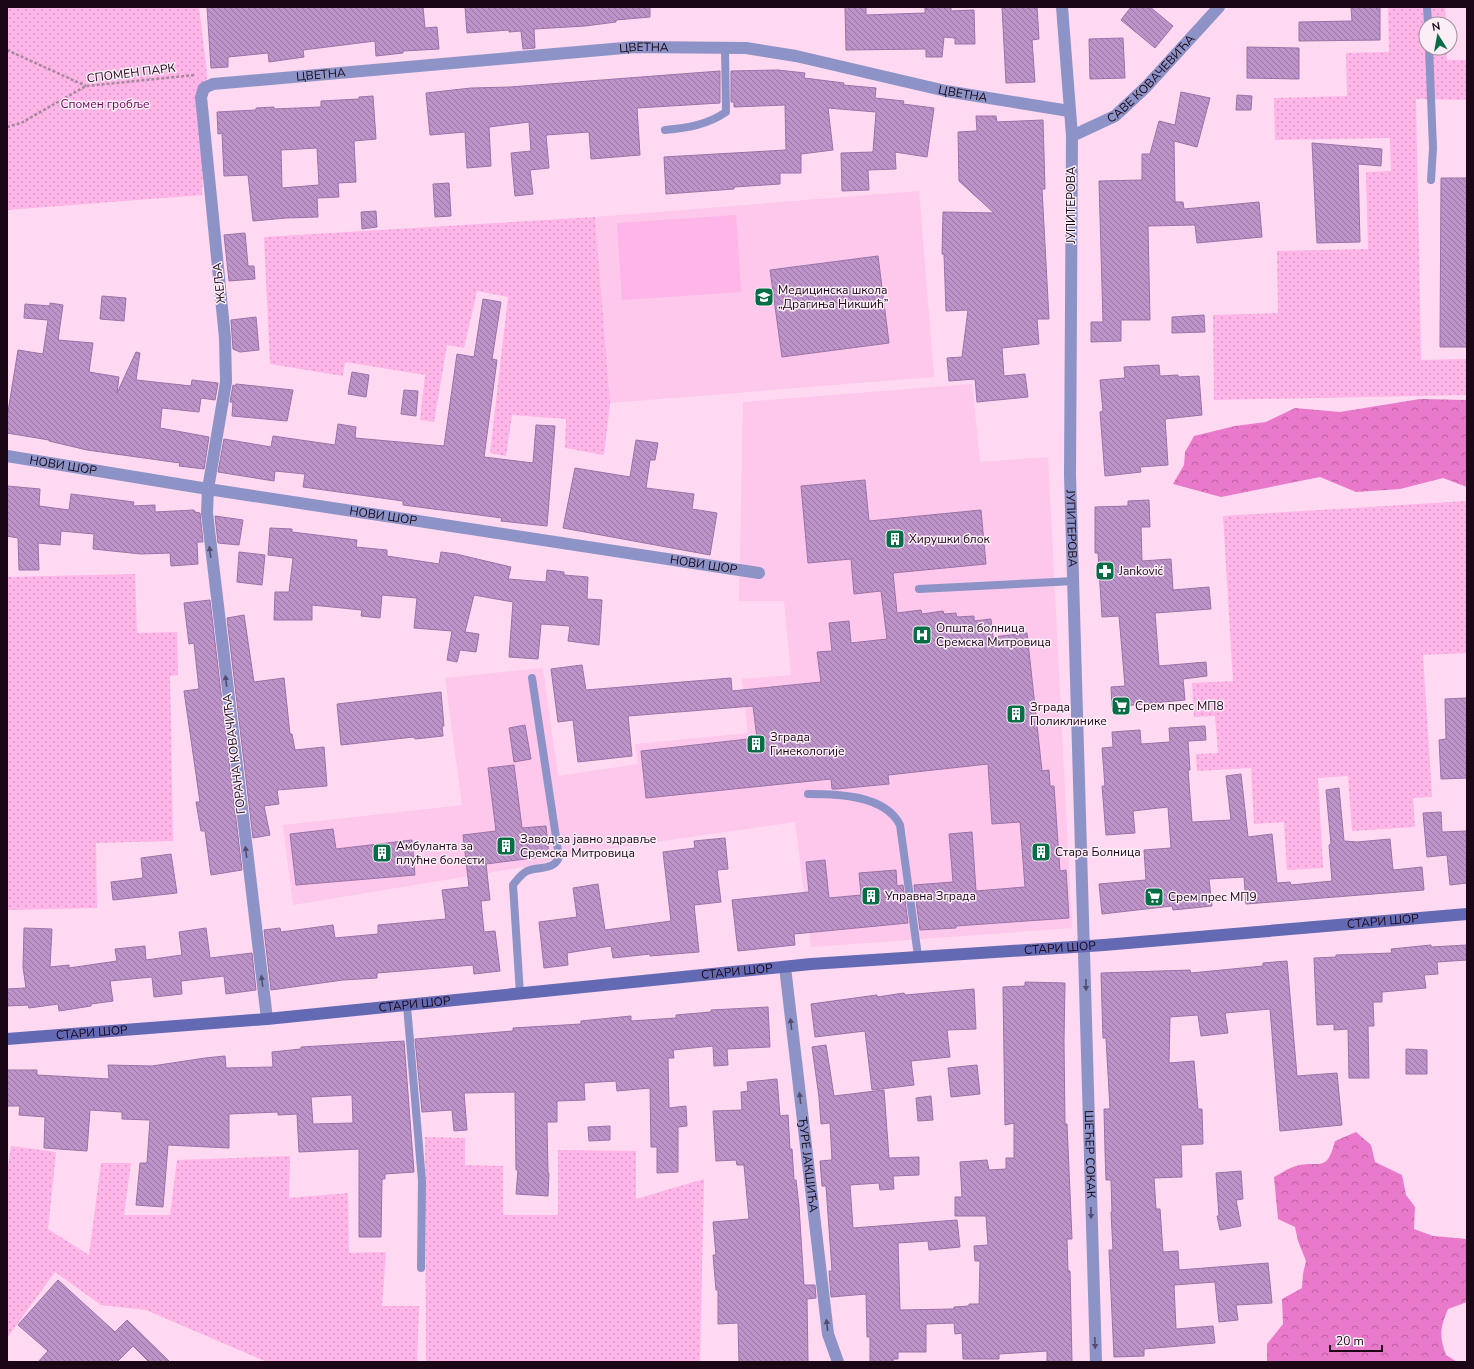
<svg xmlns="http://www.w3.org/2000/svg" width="1474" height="1369" font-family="'Nunito Sans',sans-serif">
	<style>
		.built { fill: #fec7ec }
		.forest { fill: url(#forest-crowns) }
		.park { fill: url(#park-dots) }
		.pitch { fill: #feb5e7 }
		.building { fill: url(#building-back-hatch); stroke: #9a73a6; fill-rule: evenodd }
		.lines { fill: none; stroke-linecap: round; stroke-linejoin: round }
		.path { stroke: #a7899d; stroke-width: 2.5; stroke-dasharray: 3 2; stroke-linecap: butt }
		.lane { stroke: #8d93c6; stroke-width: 8 }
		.street { stroke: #8d93c6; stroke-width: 12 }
		.secondary { stroke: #6469b3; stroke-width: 12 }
		.oneway { fill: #544c6e }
		.labels { text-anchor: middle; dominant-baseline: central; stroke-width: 3; stroke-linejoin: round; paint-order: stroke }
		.street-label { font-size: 12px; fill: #1a0615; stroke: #fbeef7 }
		.park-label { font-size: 12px; fill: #6e035a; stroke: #fbeef7 }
		.poi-label { font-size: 12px; fill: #1a0615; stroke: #fbeef7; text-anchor: start }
	</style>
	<defs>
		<pattern id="forest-crowns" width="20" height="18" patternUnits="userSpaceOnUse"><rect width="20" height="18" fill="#e979ca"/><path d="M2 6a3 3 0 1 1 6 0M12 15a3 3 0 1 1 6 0" fill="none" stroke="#bc61a3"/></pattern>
		<pattern id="park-dots" width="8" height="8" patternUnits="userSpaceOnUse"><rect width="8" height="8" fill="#feb5e7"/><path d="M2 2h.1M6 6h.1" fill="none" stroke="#d99ac5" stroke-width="1.8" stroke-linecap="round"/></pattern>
		<pattern id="building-back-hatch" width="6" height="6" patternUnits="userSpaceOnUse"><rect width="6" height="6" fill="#bd94c9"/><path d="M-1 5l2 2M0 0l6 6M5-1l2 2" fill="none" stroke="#9977a2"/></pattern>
	</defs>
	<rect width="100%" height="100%" fill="#fed9f1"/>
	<g class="built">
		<path d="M919,191L934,377L610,403L595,217Z"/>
		<path d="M972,384L980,462L1048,457L1072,928L811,947L795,822L571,854L536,865L293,905L283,825L462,805L445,678L543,668L558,776L638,764L635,744L748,733L742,679L791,675L784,601H739L743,402Z"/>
	</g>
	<g class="forest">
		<path d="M1420,399L1467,400V487L1443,478L1400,489L1356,492L1320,477L1221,497L1173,484L1184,465L1185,452L1194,436L1235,426L1266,422L1295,408L1340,412Z"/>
		<path d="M1356,1132L1371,1145L1375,1162L1402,1175L1406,1195L1415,1207L1414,1229L1433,1236L1467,1239V1302L1448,1309C1440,1328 1439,1336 1446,1355L1457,1362H1267V1344L1283,1324L1282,1299L1302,1288L1303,1274L1306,1261L1298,1241L1295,1227L1278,1219L1274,1177C1280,1174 1287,1169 1293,1167C1319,1158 1326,1176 1335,1141Z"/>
	</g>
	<g class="park">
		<path d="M7,7H199L207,74L202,195L7,210Z"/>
		<path d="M1388,7H1445L1446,24H1426V48H1446L1447,60H1467V100L1416,99L1421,360L1467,359V395L1214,400L1213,315L1278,313L1277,251L1368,249L1366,172L1391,171L1390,138L1275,140L1274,98L1347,96L1346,53L1389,52Z"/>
		<path d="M595,217L610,403L604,455L565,448L566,419L512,415L506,456L490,453L508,297L477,291L464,348L447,345L434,422L420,420L425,375L345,362L343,376L270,364L264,237Z"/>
		<path d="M1467,501V653L1423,655L1432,797L1413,798L1415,827L1352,831L1348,776L1318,778L1323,868L1287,870L1284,822L1254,824L1251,768L1197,771L1196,754L1218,753L1215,716L1194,717L1192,683L1233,681L1223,516Z"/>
		<path d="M135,574L137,633L177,632L178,675L170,676L173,841L96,843L97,908L7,910V577Z"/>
		<path d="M425,1137L465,1138V1165L503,1166V1215H558V1150L636,1151V1199L704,1179L700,1362H426Z"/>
		<path d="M11,1146L56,1152L48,1229L89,1255L101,1163H131L124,1215H170L177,1160L290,1156L289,1198L348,1193L349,1253L386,1252L382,1306H419L417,1362H267L146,1310L101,1305L55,1272L7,1338V1173Z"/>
	</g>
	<path class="pitch" d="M736,215L741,292L622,300L617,223Z"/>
	<g class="building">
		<path d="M207,7H423L425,28L437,27L439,49L403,51V53L376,56L375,41L303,50L304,57L269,62L268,53L228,57V67L211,68Z"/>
		<path d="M465,7H650V17L616,20V22L585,26L534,29L535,48L523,49L521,31L509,32V30L467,33Z"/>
		<path d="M845,7H866V15L925,13V7H951V11L974,10L975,44H955V38L944,37L942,57H926V49L846,50Z"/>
		<path d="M1002,7H1037L1039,39L1032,40L1035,82L1006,83Z"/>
		<path d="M1131,7H1150L1173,26L1155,48L1121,20Z"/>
		<path d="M1351,7H1380V40L1299,41V22L1352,21Z"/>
		<path d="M1123,38L1125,78L1090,79L1089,39Z"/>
		<path d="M1247,47L1299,48V79L1247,78Z"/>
		<path d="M778,70L805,73L804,78L844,83L843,85L876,88L875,98L904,101L903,104L934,108L927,157L895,152L896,169L868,170L869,190L842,191L841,153L873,152L876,112L828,108L833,150L801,154V173H780V184L734,187V189L666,194L664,157L786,150L785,105L734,107V102H731V71Z"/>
		<path d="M720,71V103L637,108L640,155L591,159L589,132L546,135L549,168L530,170L533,194L515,196L511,153L531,151L529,122L489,127L491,166L467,168L465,132L430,135L426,93L471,88L510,87Z"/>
		<path d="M1181,92L1210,98L1197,147L1174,141L1175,202H1183L1184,209L1259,202L1262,237L1197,243L1195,225L1148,226L1150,320H1121V341L1091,342V322H1103L1099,181L1142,180V154H1150L1159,121L1175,125Z"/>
		<path d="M1237,95L1252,96L1251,110H1236Z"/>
		<path d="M373,96L376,139L354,141L356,182L338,183L339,197L317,198L318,217L286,218L253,221L248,175L224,176L222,133L218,134L217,112L256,110V108L274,107V109L321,107V101L359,99V97ZM317,148L319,185L282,188L281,150Z"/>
		<path d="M976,116H996L997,122L1043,120L1045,189H1042L1049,319H1037L1039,344L1002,348L1004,376L1025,374L1028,397L977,402L975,379L949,381L947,358L962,357L968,310L946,311L944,254H942L943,212L994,213L959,181L958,132L977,131Z"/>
		<path d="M1312,143L1382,149L1381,166L1358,164L1360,242L1317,243Z"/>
		<path d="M1441,178H1467V347H1440Z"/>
		<path d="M449,183L451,216L435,217L433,184Z"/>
		<path d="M376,211L377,227L362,229L361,212Z"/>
		<path d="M245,233L248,266H254L255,279L229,281L224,235Z"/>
		<path d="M878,256L889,343L782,357L770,270Z"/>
		<path d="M102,296L126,298L124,321L100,319Z"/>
		<path d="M483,299L501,302L492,359L497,360L484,457L533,463L536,425L555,426L547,526L501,521L502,518L403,505V501L303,487L305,474L275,471L274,481L218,472L224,439L271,447L273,436L335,445L338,424L356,427L355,438L444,446L457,354L474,357Z"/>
		<path d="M50,303L63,305L58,340L93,343L89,372L119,377L117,393L136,352L140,353L136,380L191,386L192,380L218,383L215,400L201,398L199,412L162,408L160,428L209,437L204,469L179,466L180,463L87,450L49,441V440L7,433V418L18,350L43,354L48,320L24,318L25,304L50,306Z"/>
		<path d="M1204,315L1205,332L1172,333V317Z"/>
		<path d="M256,317L259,350L240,352L233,349L231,320Z"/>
		<path d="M1159,365L1160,376L1178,375V377L1199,376L1202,415L1165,419L1168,465L1140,467L1141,472L1105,476L1100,412L1103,411L1100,380L1125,378L1124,367Z"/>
		<path d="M352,372L369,375L366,397L348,394Z"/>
		<path d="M236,384L293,390L287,421L232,416L233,402H230L233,385L235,386Z"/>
		<path d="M404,390L418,391L416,416L401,414Z"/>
		<path d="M636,440L658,443L655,460H650L646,488L694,494L692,509L717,513L710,555L563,528L575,468L630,477Z"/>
		<path d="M865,480L869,521L981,510L986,564L893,573L897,613L921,610L922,614L943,611L944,614L956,613L957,617L974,616V621L991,619L993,637L1027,633L1042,771L1049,770L1050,786H1054L1060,871L1066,870L1069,918L956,926V928L920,930L914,885L953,882L949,834L972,832L976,891L1025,887L1020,822L992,824L988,764L888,775L889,784L837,789H832L831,779L646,798L641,751L757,738L753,706L628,716L632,756L578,762L573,720L558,722L551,669L582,665L586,690L731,678L732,691L821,682L817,652L832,651L829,623L849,621L851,643L887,639L881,591L854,594L851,559L808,563L801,486Z"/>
		<path d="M7,486L40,489L39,506L69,510L71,494L134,502L133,506L155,505V512L194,510L195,512L200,513L203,542H197L198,564L171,566L170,553L141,554L93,549L94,534L61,531L60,545L38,543L39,570H19L18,538L7,536Z"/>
		<path d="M1149,500L1150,527H1141L1142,561L1171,559L1173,590L1209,587L1211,609L1155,613L1159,666L1206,662L1207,676L1183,679L1185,700L1112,707L1111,687L1125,686L1119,616L1102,617L1098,553H1095V507L1128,506V501Z"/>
		<path d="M215,516L243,520L239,545L218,543Z"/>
		<path d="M270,528L292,529V532L357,540L356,547L387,550V556L439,564L441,552L456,554L511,567L508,579L546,582L547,570L564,572V575L588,577L587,599L602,600L599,645L568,641L570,626L541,624L538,659L509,657L513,602L474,595L465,632L479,634L476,652L460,650L457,662L447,660L452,631L414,628L417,598L382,595L380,618L361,616L362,610L312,605V620H274L275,592H289L293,558L268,555Z"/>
		<path d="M239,552L265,555L262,585L237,582Z"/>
		<path d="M210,600L242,870L211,875L205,831H201L196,802H200L184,691L199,689L194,643L189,644L184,603Z"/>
		<path d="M244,615L254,682L284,678L290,734H292L295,750L324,747L327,786L277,790L279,804L264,806L270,835L253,838L227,618Z"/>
		<path d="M441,692L444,726H442L443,736L415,739L414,737L341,745L337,704Z"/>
		<path d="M1467,698V778L1441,779L1439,740L1446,739L1445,699Z"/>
		<path d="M525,725L531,759L514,762L509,728Z"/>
		<path d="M1205,726L1206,740L1188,741L1190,770H1188L1192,822L1231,820L1226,776L1241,774L1248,837L1272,834L1277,883L1290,882L1291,885L1332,881L1329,845L1331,844L1326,790L1339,788L1344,841L1357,842L1390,839L1393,870L1422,867L1424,890L1246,904L1244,877L1209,879L1212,906L1173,910L1172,906L1102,914L1099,884L1146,880L1144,850L1171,848L1168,807L1133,811L1135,833L1106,835L1102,786H1105L1102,748L1113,747L1112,732L1140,730L1141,744L1170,742L1169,728Z"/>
		<path d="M514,765L522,828L546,826L549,856L486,864L490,900L481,901L484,932L495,931L500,971L474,974L473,965L439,968L377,973V978L343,980L271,990L264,930L280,928L281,932L333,925L335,938L378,934V925L446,919L442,890L469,887L463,835L496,831L488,768Z"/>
		<path d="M1441,812L1442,832L1467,831V883L1450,885L1447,855L1427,857L1423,813Z"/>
		<path d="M333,829L336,849L412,840L415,875L296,885L290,834Z"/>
		<path d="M725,838L728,869L717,870L721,902L694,905L699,952L650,956V954L613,958L611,946L567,953L568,965L544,968L539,922L577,917L573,888L598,884L605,930L671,921L663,852L695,848L694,841Z"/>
		<path d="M171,854L177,893L113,900L111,882L143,878L141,858Z"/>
		<path d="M825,860L829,898L861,895L859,873L896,870L897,886L903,885L908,923L794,934L795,945L738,951L732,900L809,892L806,862Z"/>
		<path d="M24,928L52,929L50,967L69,965V968L117,961L115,949L145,946L146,960L182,955L179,932L206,928L210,958L252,953L256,990L226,994L224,976L181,981L182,994L154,997L152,977L110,981L113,1001L91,1004V1006L59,1011L58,1004L29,1008L28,1005L7,1006V989L26,988L23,967Z"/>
		<path d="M1431,945V947L1467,945V960L1437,962L1438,974L1424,975L1426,988L1382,992V1002H1373L1374,1026H1368L1369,1078H1349L1348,1029L1334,1030V1024L1317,1025L1314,958L1336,957V955L1392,953L1391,949Z"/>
		<path d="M1287,961L1297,1076L1337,1073L1342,1125L1280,1131L1270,1009L1225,1013L1228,1033L1201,1036L1198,1015L1170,1017L1169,1063L1194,1061L1198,1109H1202L1203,1144L1181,1145L1182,1177L1154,1178L1156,1209H1160L1163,1252L1178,1251L1179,1270L1268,1263L1272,1303L1236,1305L1238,1320L1219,1322L1215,1282L1174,1285L1176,1329L1213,1326L1215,1343L1144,1349V1356L1114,1357L1109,1250H1113L1111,1212H1112L1111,1180H1106L1105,1151L1104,1109H1110L1106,1038H1103L1101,973L1190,970L1191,973L1263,966V963Z"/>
		<path d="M1025,982L1065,983L1064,1042L1065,1124H1067L1072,1239H1067L1068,1271H1070L1072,1362H1047V1351L999,1354V1359H963L962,1333L955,1334L954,1323L926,1324V1352H898V1359H893V1362H870V1337H867L866,1294L831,1297L829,1271H832L826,1186H822L820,1161L832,1160L830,1123L821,1124L819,1097L812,1047L826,1045L834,1096L884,1090L889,1158L919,1157V1175L893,1176L894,1189L880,1190L879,1183L850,1185L853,1228L957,1220L960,1247L929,1250L928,1241L898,1243L900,1310L954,1309V1307L969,1306V1304H979L980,1261H975L974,1246L988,1245L986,1216H955V1197H962L960,1162L987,1160L989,1170L1006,1169V1158H1014V1123L1005,1125L1003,987L1025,986Z"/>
		<path d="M974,989L976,1029L947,1030L950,1057L911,1061L914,1085L872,1090L865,1031L815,1037L811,1004L877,995V997L904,993L905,995Z"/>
		<path d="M768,1007L770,1047L727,1049L728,1065L714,1066L713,1046L673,1050L674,1058H668L669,1108L686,1106L687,1126L678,1127V1172L657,1173V1147H651L650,1088L617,1091L616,1081L584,1083L585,1100L557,1101V1122H547L548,1173H549L548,1196L516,1194L518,1170H516L515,1092L464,1093L467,1130L454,1131L452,1110L422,1112L415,1039L513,1031V1028L581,1024V1021L631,1016V1021L676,1018V1015L711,1012V1010Z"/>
		<path d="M404,1041L414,1172L385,1174V1179H382L381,1237H359V1149L299,1152L297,1114L278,1115V1112L229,1114V1148L168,1145L163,1207L136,1205L140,1163H147L150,1120L122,1119V1112L90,1110L87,1151L44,1148L45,1117L19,1115L20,1106H7V1070H37V1075L109,1079L108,1065L152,1066L205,1058L225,1056L226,1068L273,1067L272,1052L301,1049V1047ZM352,1095L353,1123L313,1124L311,1097Z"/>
		<path d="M1406,1049L1427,1050V1074H1406Z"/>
		<path d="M977,1065L980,1094L951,1097L948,1068Z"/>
		<path d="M777,1079L780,1116L788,1115L790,1149H792L794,1180H796L799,1206L804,1285H815L816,1298L807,1299L808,1362H739L738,1323L718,1324V1290H716L713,1255H716L713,1222L749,1219L744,1165H737L736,1160L716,1161L713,1111L742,1110L741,1092L748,1091L747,1082Z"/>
		<path d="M931,1096L933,1120L918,1121L916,1098Z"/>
		<path d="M610,1126V1140L589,1141L588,1127Z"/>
		<path d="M1241,1171L1243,1199L1236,1200L1241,1226L1220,1230L1217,1216H1219L1216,1173Z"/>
		<path d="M58,1280L115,1332L127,1320L170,1362H149L133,1346L117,1362H38L48,1351L18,1325Z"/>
	</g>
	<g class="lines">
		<g class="path">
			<path d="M7,50L86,86"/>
			<path d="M7,127L21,123L86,86L195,75"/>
		</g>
		<g class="lane">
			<path d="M1427,7L1428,24"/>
			<path d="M1429,48L1433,148L1431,180"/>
			<path d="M665,130C687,128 707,125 726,112L725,49"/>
			<path d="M919,589L1074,581"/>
			<path d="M808,794C838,794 885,795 900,825L918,956"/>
			<path d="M520,994L513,885C517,880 521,874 527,871C539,866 554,871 559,857L532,678"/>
			<path d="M407,1006L422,1181L421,1268"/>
		</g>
		<g class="street">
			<path id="s1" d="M1062,7L1072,136L1070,475L1096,1362"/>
			<path id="s2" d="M1072,136L1115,116L1146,87L1219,7"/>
			<path id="s3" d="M7,456L208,489L759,573"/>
			<path id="s4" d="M785,967L828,1334L838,1362"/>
			<path id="s5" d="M267,1019L207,513L208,489L226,382L225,338L201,97L204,88L213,84L635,47L746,48L796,56L946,91L1069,111"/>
		</g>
		<path class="secondary" id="s6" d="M7,1039L267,1019L811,964L1104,945L1467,914"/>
	</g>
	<defs><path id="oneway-solid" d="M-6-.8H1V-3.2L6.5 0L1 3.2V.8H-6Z"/></defs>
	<g class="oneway">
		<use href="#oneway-solid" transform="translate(210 552) rotate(-97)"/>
		<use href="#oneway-solid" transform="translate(226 681) rotate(-97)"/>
		<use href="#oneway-solid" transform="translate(246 852) rotate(-97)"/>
		<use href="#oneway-solid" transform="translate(262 981) rotate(-97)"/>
		<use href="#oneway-solid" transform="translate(1086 985) rotate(89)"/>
		<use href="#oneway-solid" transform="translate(791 1024) rotate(-97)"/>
		<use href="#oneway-solid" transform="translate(800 1098) rotate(-97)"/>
		<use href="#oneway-solid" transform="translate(1091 1213) rotate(89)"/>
		<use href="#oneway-solid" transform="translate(827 1325) rotate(-97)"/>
		<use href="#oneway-solid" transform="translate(1095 1343) rotate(88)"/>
	</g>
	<defs>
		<g id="school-square" transform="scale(1)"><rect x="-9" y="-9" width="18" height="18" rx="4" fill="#066e45" stroke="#fbeef7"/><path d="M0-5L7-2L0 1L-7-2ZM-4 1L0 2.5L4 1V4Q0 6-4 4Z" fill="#fff"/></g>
		<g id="building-square" transform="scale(1)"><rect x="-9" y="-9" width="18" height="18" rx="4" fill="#066e45" stroke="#fbeef7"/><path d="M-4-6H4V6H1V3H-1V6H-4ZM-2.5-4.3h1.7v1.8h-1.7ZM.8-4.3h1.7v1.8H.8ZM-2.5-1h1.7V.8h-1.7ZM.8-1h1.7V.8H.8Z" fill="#fff"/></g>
		<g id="pharmacy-square" transform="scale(1)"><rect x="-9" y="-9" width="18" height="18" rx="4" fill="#066e45" stroke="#fbeef7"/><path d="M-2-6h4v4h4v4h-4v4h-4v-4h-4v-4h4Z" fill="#fff"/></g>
		<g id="hospital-square" transform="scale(1)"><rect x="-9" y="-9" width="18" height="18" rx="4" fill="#066e45" stroke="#fbeef7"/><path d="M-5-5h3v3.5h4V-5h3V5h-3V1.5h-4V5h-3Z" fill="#fff"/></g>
		<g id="supermarket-square" transform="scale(1)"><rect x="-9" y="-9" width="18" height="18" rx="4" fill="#066e45" stroke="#fbeef7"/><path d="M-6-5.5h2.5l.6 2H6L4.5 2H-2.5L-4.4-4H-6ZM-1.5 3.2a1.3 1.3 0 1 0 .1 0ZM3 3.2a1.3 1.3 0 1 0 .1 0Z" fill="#fff"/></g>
	</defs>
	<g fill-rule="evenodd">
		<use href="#school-square" x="764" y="297"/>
		<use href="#building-square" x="895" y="539"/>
		<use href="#pharmacy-square" x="1105" y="571"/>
		<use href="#hospital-square" x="922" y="635"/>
		<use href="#supermarket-square" x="1121" y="706"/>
		<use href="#building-square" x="1016" y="714"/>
		<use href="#building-square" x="756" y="744"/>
		<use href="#building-square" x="506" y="846"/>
		<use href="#building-square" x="1041" y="852"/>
		<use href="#building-square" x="382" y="853"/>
		<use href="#building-square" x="871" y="896"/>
		<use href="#supermarket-square" x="1154" y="897"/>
	</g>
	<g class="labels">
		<g class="street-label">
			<text stroke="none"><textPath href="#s5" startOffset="1380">ЦВЕТНА</textPath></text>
			<text transform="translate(131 73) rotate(-7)">СПОМЕН ПАРК</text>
			<text stroke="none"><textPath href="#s5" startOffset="1056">ЦВЕТНА</textPath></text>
			<text stroke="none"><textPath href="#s2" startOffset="99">САВЕ КОВАЧЕВИЋА</textPath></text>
			<text stroke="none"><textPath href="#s5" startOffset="1704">ЦВЕТНА</textPath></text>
			<text transform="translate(1071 205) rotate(-90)">ЈУПИТЕРОВА</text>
			<text transform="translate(219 283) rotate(-96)">ЖЕЉА</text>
			<text stroke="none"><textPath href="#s3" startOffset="57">НОВИ ШОР</textPath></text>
			<text stroke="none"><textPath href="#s3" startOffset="381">НОВИ ШОР</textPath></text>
			<text stroke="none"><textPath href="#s1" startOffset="522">ЈУПИТЕРОВА</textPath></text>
			<text stroke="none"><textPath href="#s3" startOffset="705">НОВИ ШОР</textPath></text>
			<text transform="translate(234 754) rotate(-97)">ГОРАНА КОВАЧИЋА</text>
			<text stroke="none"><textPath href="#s6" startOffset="1381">СТАРИ ШОР</textPath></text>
			<text stroke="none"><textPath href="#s6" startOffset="1057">СТАРИ ШОР</textPath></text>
			<text stroke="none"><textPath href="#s6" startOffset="733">СТАРИ ШОР</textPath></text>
			<text stroke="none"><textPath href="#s6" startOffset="409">СТАРИ ШОР</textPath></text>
			<text stroke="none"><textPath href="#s6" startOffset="85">СТАРИ ШОР</textPath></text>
			<text stroke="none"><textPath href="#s1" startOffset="1148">ШЕЋЕР СОКАК</textPath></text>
			<text stroke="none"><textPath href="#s4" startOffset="199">ЂУРЕ ЈАКШИЋА</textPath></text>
		</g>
		<g class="park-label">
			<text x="105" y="104">Спомен гробље</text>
		</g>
		<g class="poi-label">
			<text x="778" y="290">Медицинска школа<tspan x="778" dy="14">„Драгиња Никшић”</tspan></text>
			<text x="909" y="539">Хирушки блок</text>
			<text x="1119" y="571">Janković</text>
			<text x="936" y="628">Општа болница<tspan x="936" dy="14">Сремска Митровица</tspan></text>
			<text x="1135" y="706">Срем прес МП8</text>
			<text x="1030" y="707">Зграда<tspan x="1030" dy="14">Поликлинике</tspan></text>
			<text x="770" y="737">Зграда<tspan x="770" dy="14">Гинекологије</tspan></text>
			<text x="520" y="839">Завод за јавно здравље<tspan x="520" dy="14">Сремска Митровица</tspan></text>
			<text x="396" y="846">Амбуланта за<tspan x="396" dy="14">плућне болести</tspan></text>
			<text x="1055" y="852">Стара Болница</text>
			<text x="885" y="896">Управна Зграда</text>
			<text x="1168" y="897">Срем прес МП9</text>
		</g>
	</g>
	<rect width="1474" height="1369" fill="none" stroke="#1a0615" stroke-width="16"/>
	<g transform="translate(1438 36) rotate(349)"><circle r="19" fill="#fbeef7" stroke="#a1919d"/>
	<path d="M0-3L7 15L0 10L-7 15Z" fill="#066e45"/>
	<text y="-6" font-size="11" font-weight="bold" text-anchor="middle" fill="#1a0615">N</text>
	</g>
	<path d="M1330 1345v6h52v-6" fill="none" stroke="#1a0615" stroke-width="2"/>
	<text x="1336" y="1345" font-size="12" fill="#1a0615" stroke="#fbeef7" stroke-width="3" paint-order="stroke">20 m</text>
</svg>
